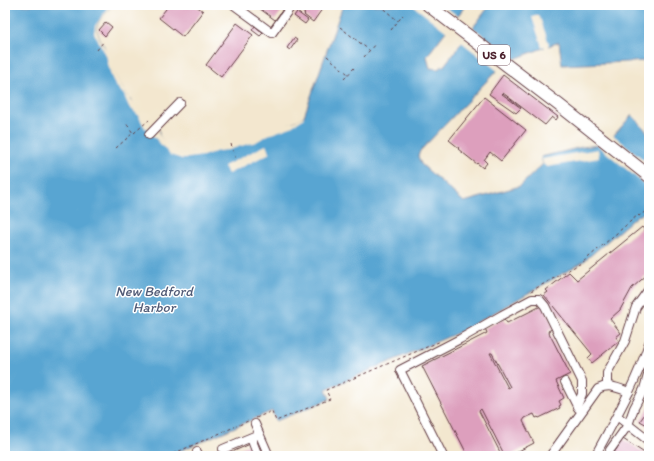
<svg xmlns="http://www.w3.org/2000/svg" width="654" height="461" font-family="Itim,sans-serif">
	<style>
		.water { fill: #59a5d2; stroke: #52627e }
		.pier { fill: #f3e7cf }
		.building { fill: #dd9fbd; fill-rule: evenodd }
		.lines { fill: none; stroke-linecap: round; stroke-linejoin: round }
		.minor-casing { stroke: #633d44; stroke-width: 10 }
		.highway-casing { stroke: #633d44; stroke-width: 14 }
		.path { stroke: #633d44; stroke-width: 1; stroke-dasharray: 3 3; stroke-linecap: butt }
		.minor { stroke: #fff; stroke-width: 8 }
		.highway { stroke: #fff; stroke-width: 12 }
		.labels { text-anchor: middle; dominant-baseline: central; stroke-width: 3; stroke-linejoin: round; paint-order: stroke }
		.shield { fill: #fff; stroke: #80626b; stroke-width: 1 }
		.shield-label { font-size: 12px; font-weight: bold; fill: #4a1f2b }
		.water-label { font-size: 14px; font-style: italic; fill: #515b76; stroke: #fff }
	</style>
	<rect width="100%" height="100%" fill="#fff"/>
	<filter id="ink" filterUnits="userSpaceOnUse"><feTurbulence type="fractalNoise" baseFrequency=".025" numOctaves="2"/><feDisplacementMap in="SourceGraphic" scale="8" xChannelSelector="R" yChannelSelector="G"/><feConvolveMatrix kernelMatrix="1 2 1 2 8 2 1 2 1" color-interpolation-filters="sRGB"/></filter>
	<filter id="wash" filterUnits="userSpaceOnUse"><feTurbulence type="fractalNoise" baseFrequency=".012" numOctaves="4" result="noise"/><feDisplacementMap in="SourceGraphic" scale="16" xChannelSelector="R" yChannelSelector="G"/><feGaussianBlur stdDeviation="0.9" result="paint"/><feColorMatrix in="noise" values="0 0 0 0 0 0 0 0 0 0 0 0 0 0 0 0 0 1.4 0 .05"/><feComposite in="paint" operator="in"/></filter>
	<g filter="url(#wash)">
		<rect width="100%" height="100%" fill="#f3e7cf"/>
		<path class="water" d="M5,5H112L99,21L96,28L99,37L104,46L111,69L126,94L149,127L159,129V135L171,147L178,152L186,153L225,148L298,120L304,116L343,5H466L427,56L428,61L430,68L438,69L442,66L443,67L490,5H649V61L562,65L559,42L504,63L420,151L418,156L421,164L464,202L520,186L543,164L541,157L582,147L606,144L632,115L649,134V209L639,216L638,215L583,262L462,331L326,389L330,399L276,421L272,411L168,456H5Z"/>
		<g class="pier">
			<path d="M109,5H112L99,21L96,28L99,37L110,57L112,69L130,100L138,108L142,109L143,110L145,114L144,116L150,126H155L159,129V135L177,150L188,152L229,145L271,127L295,121L304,116L303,119L291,127L268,135L256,142L241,146L229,150L218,151L203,156L182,159L170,155L157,140L145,128L138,115L129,107L124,95L115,85L111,76L106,55L94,33L95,26Z"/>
			<path d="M412,5H443L459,17L447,32Z"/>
			<path d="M539,15L549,44L548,45L549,49L545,50L544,46L542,47L532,17Z"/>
			<path d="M471,26L503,50L507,44L514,49L509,55L517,61L505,65L499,72L460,41Z"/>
			<path d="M612,134L649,164V188L597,145L599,143L605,142Z"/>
			<path d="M266,145L270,153L228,174L224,166Z"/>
			<path d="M598,149L599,158L547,167L543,164L542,159Z"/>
		</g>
		<g id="blocks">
			<g class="building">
				<path d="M169,5H195L203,11L183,37L159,18Z"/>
				<path d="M255,5H286L275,20Z"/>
				<path d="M312,5H325L313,22L304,15L305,14L299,9L302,6L307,11Z"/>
				<path d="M297,12L308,20L305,24L294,16Z"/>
				<path d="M106,22L112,27L105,36L99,30Z"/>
				<path d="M237,23L253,35L221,77L206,65Z"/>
				<path d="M255,26L263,33L260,36L252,30Z"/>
				<path d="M294,38L297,40L290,50L287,48Z"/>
				<path d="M503,75L558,117L556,120L552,117L545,125L503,93L502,94L521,108L516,113L489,94Z"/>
				<path d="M484,97L526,130L501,161L490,152L484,160L487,163L483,168L477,163V164L458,149L459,148L449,140Z"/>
				<path d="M642,227L649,235V273L632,288L620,310L610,319L621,333L616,337L619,341L592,363L588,358L592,354L544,295L548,292L546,290L569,272L577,280Z"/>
				<path d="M543,305L554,328L548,331L570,374L556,381L564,398L559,401L561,405L559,406L560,408L539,418L538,417L536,418L534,414L525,418L523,421L534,443L509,456H505L481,409L479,411L502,456H468L422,366L487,333L485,328L504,319L507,323ZM490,353H492L510,387L508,388Z"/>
				<path d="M649,408V426L640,421Z"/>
				<path d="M623,439L649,456H612Z"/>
				<path d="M250,444L255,456H223Z"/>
			</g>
		</g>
	</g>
	<g filter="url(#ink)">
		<use href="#blocks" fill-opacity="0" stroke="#633d44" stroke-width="1"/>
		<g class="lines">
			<g class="minor-casing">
				<g id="minor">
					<path d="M234,5L272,33L292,5"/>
					<path d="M149,135L180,103"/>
					<path d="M565,382L578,408"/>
					<path d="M607,386V373L625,341L636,307L649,289"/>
					<path d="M617,416L649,441"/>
					<path d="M255,424L269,456"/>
					<path d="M251,438L258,456"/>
					<path d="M223,449L259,434"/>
					<path d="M610,450L628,425L634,408L644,389L649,372"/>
					<path d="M197,452L199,456"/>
					<path d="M443,456L400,370L460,339L502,315L532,299H539L545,306L582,381V394L577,406"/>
					<path d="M550,456L598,389C609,383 618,388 629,392"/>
					<path d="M595,456C615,419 636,383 649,343"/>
				</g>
			</g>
			<g class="highway-casing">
				<path id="highway" d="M428,5L559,105L649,176"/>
			</g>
			<g class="path">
				<path d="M379,5L398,21"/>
				<path d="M340,27L369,50"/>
				<path d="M391,30L403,15"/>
				<path d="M97,50L104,41"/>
				<path d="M327,56L348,74"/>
				<path d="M364,57L375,44"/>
				<path d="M344,79L354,68"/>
				<path d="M134,133L149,120"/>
				<path d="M231,144L236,160"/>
				<path d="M116,148L133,133L126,123"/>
				<path d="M531,291L583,262L638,215L639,216L649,209"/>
				<path d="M256,418L272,411L276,421L330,399L326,390L441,341"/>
				<path d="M168,456L248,421"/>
			</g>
			<use href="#minor" class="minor"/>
			<use href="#highway" class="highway"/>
		</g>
	</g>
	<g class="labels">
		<rect class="shield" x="478" y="45" width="32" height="20" rx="3"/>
		<g class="shield-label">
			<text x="494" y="55">US 6</text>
		</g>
		<g class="water-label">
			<text x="154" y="291">New Bedford<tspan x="154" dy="16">Harbor</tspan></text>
		</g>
	</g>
	<rect width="654" height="461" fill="none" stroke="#fff" stroke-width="20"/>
</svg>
